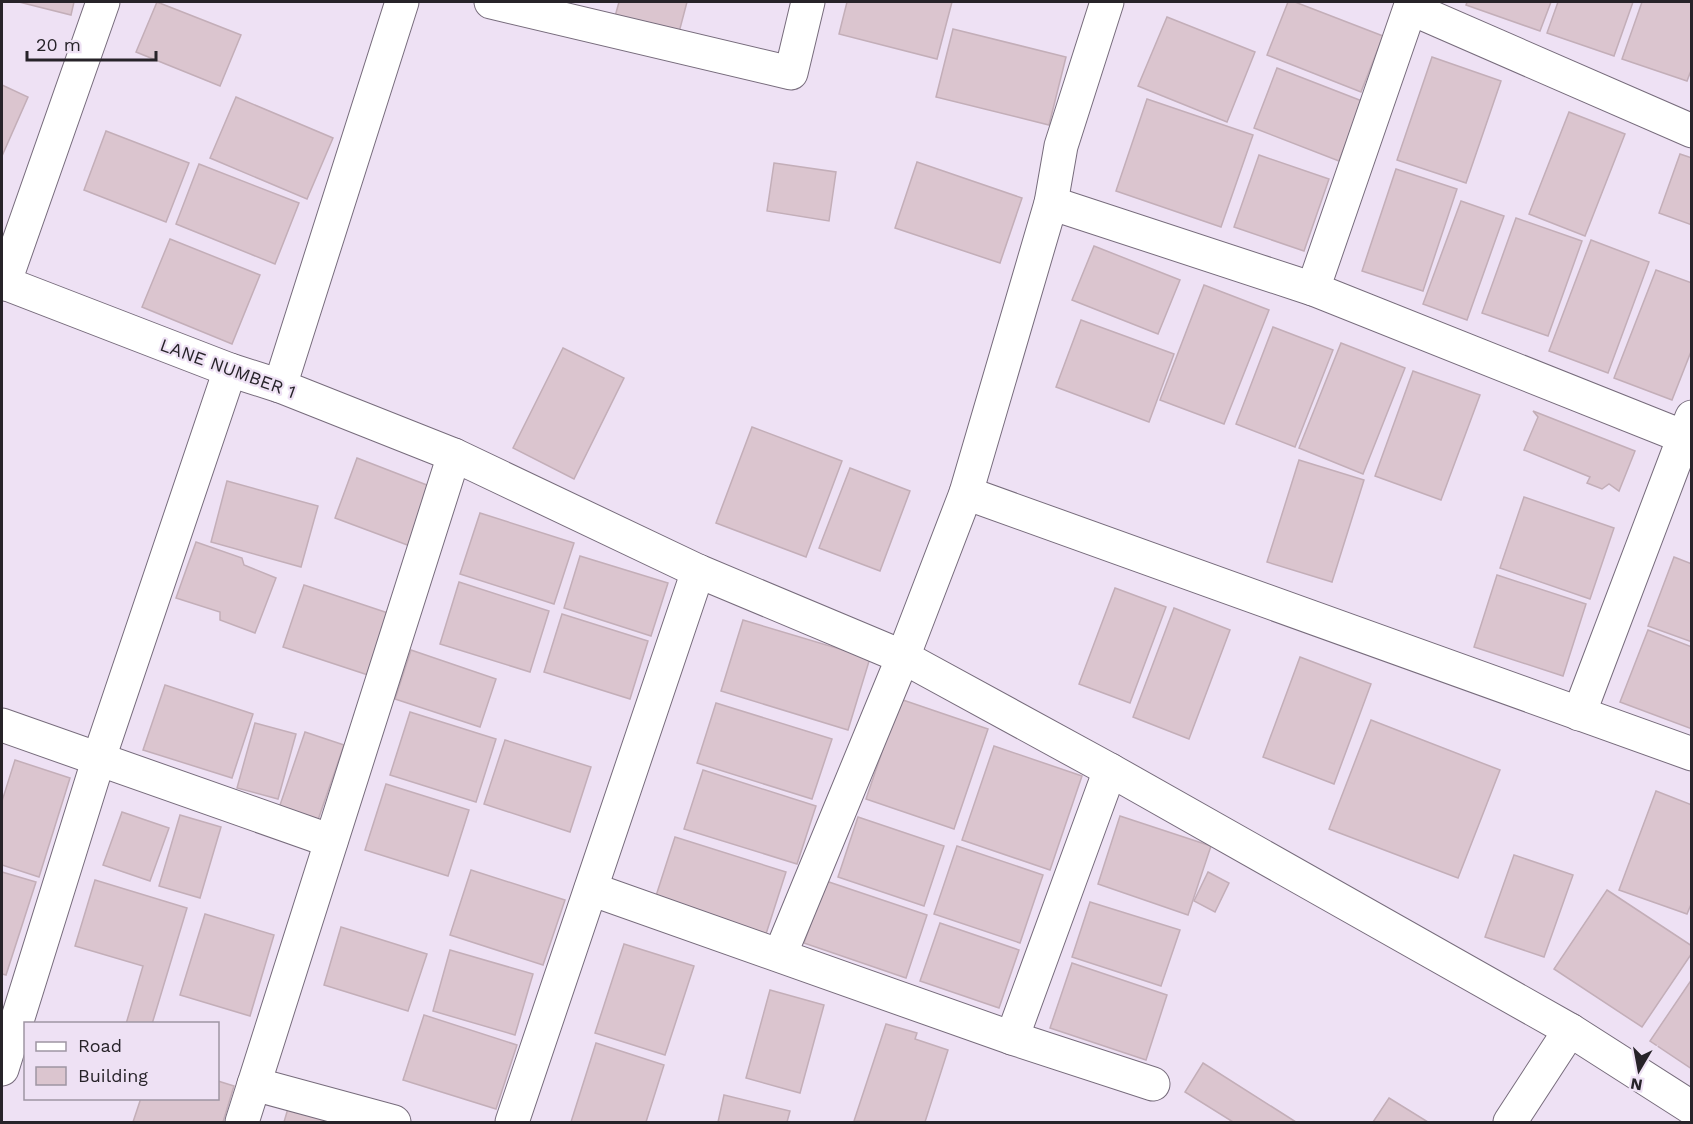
<svg xmlns="http://www.w3.org/2000/svg" width="1693" height="1124" font-family="'Work Sans',sans-serif">
	<style>
		.building { fill: #dbc5cf; stroke: #c3aeb8; stroke-width: 1.5 }
		.lines { fill: none; stroke-linecap: round; stroke-linejoin: round }
		.street-casing { stroke: #776c7c; stroke-width: 35 }
		.street { stroke: #fff; stroke-width: 33 }
		.labels { text-anchor: middle; dominant-baseline: central; stroke-width: 4.5; stroke-linejoin: round; paint-order: stroke }
		.street-label { font-size: 18px; fill: #272329; stroke: #eee1f4 }
	</style>
	<rect width="100%" height="100%" fill="#eee1f4"/>
	<g class="building">
		<path d="M19,2H74L71,15Z"/>
		<path d="M157,2L241,35L220,86L136,52Z"/>
		<path d="M619,2H687L678,36L614,20Z"/>
		<path d="M847,2H952L937,59L839,34Z"/>
		<path d="M1288,2H1295L1383,36L1361,92L1267,55Z"/>
		<path d="M1467,2H1551L1540,31L1466,5Z"/>
		<path d="M1558,2H1633L1614,56L1547,33Z"/>
		<path d="M1642,2H1692V68L1687,81L1622,59Z"/>
		<path d="M1167,17L1255,52L1227,122L1138,86Z"/>
		<path d="M953,29L1066,57L1049,125L936,97Z"/>
		<path d="M1432,57L1501,81L1466,183L1397,160Z"/>
		<path d="M1277,68L1362,101L1339,161L1254,128Z"/>
		<path d="M2,85L28,97L2,156Z"/>
		<path d="M236,97L333,138L307,199L210,158Z"/>
		<path d="M1147,99L1253,135L1221,227L1116,191Z"/>
		<path d="M1569,112L1625,134L1585,236L1529,214Z"/>
		<path d="M106,131L189,163L166,222L84,190Z"/>
		<path d="M1680,154L1692,158V225L1659,213Z"/>
		<path d="M1259,155L1329,179L1304,251L1234,227Z"/>
		<path d="M917,162L1022,198L1000,263L895,228Z"/>
		<path d="M774,163L836,172L829,221L767,211Z"/>
		<path d="M199,164L299,203L275,264L176,224Z"/>
		<path d="M1396,169L1457,189L1423,291L1362,271Z"/>
		<path d="M1461,201L1504,216L1467,320L1423,304Z"/>
		<path d="M1516,218L1582,241L1548,336L1482,313Z"/>
		<path d="M170,239L260,275L232,344L142,307Z"/>
		<path d="M1591,240L1649,262L1608,373L1549,351Z"/>
		<path d="M1094,246L1180,280L1158,334L1072,300Z"/>
		<path d="M1656,270L1692,283V349L1672,400L1614,378Z"/>
		<path d="M1204,285L1269,310L1224,424L1160,400Z"/>
		<path d="M1081,320L1174,354L1149,422L1056,387Z"/>
		<path d="M1273,327L1333,350L1295,447L1236,424Z"/>
		<path d="M1341,343L1405,368L1363,474L1299,448Z"/>
		<path d="M563,348L624,378L574,479L513,448Z"/>
		<path d="M1413,371L1480,395L1441,500L1375,476Z"/>
		<path d="M1533,411L1635,451L1619,491L1609,484L1602,489L1587,483L1590,477L1524,450L1538,417Z"/>
		<path d="M752,427L842,461L806,557L716,523Z"/>
		<path d="M357,458L432,487L410,546L335,518Z"/>
		<path d="M1299,460L1364,480L1332,582L1267,562Z"/>
		<path d="M850,468L910,491L880,571L819,548Z"/>
		<path d="M227,481L318,506L301,567L211,542Z"/>
		<path d="M1524,497L1614,528L1590,599L1500,568Z"/>
		<path d="M480,513L574,543L554,604L460,574Z"/>
		<path d="M196,542L242,558L244,565L276,578L255,633L220,620V612L176,598Z"/>
		<path d="M580,556L668,583L651,636L564,608Z"/>
		<path d="M1674,557L1692,564V642L1648,626Z"/>
		<path d="M1497,575L1586,604L1563,676L1474,647Z"/>
		<path d="M459,582L549,611L530,672L440,644Z"/>
		<path d="M304,585L388,613L368,675L283,647Z"/>
		<path d="M1115,588L1166,607L1130,703L1079,684Z"/>
		<path d="M1174,608L1230,630L1189,739L1133,717Z"/>
		<path d="M562,614L648,641L630,699L544,672Z"/>
		<path d="M743,620L870,658L848,730L721,691Z"/>
		<path d="M1648,630L1692,647V729L1620,702Z"/>
		<path d="M411,650L496,679L480,727L395,699Z"/>
		<path d="M1300,657L1371,684L1334,784L1263,757Z"/>
		<path d="M165,685L253,714L232,778L143,750Z"/>
		<path d="M900,699L988,729L954,829L866,799Z"/>
		<path d="M716,703L832,739L812,799L697,763Z"/>
		<path d="M410,712L496,739L476,802L390,775Z"/>
		<path d="M1371,720L1500,770L1458,878L1329,829Z"/>
		<path d="M255,723L296,734L278,799L237,788Z"/>
		<path d="M305,732L344,745L318,820L279,808Z"/>
		<path d="M505,740L591,767L570,832L484,804Z"/>
		<path d="M994,746L1082,776L1050,870L962,840Z"/>
		<path d="M15,760L70,778L39,877L2,865V801Z"/>
		<path d="M703,770L816,806L797,864L684,829Z"/>
		<path d="M386,784L469,810L448,876L365,850Z"/>
		<path d="M1656,791L1692,805V902L1687,914L1619,890Z"/>
		<path d="M122,812L169,828L150,881L103,865Z"/>
		<path d="M180,815L221,827L200,898L159,886Z"/>
		<path d="M1120,816L1211,846L1188,915L1098,884Z"/>
		<path d="M858,817L944,846L924,906L838,877Z"/>
		<path d="M675,837L786,872L765,937L654,902Z"/>
		<path d="M957,846L1043,875L1020,943L934,914Z"/>
		<path d="M1514,855L1573,875L1544,957L1485,937Z"/>
		<path d="M471,870L565,900L543,965L450,935Z"/>
		<path d="M2,872L36,882L6,975L2,974Z"/>
		<path d="M1208,872L1229,883L1215,912L1194,901Z"/>
		<path d="M95,880L187,908L152,1024H126L143,966L75,946Z"/>
		<path d="M826,881L927,915L906,978L804,943Z"/>
		<path d="M1607,890L1692,946V953L1642,1027L1554,969Z"/>
		<path d="M1090,902L1180,930L1161,986L1072,957Z"/>
		<path d="M205,914L274,935L250,1016L180,995Z"/>
		<path d="M940,923L1019,950L999,1008L920,981Z"/>
		<path d="M341,927L427,954L408,1011L324,985Z"/>
		<path d="M624,944L694,966L665,1055L595,1033Z"/>
		<path d="M450,950L533,974L515,1035L433,1011Z"/>
		<path d="M1072,963L1167,995L1146,1060L1050,1028Z"/>
		<path d="M1692,979V1069L1650,1041Z"/>
		<path d="M770,990L824,1005L800,1093L746,1078Z"/>
		<path d="M424,1015L517,1045L496,1109L403,1080Z"/>
		<path d="M886,1024L917,1033L915,1039L948,1050L925,1122L854,1121Z"/>
		<path d="M596,1043L664,1065L646,1122H571Z"/>
		<path d="M1203,1063L1296,1122H1233L1185,1092Z"/>
		<path d="M218,1081L234,1086L223,1122H133L141,1098H218Z"/>
		<path d="M724,1095L790,1111L787,1122H718Z"/>
		<path d="M1389,1098L1428,1122H1373Z"/>
		<path d="M289,1105L344,1122H284Z"/>
	</g>
	<g class="lines">
		<g class="street-casing">
			<g id="street">
				<path d="M491,2L791,73L808,2"/>
				<path d="M1107,2L1061,146L1051,203L966,493L903,657L1110,770L1570,1030L1692,1108"/>
				<path d="M1692,131L1410,8L1313,289L1684,437L1692,417"/>
				<path d="M1051,203L1313,289"/>
				<path d="M2,282L230,370L280,386L454,455"/>
				<path d="M4,284L103,2"/>
				<path d="M280,386L402,2"/>
				<path d="M966,493L1692,754"/>
				<path d="M1579,714L1684,437"/>
				<path d="M2,725L331,841"/>
				<path d="M591,889L1012,1038L1153,1084"/>
				<path d="M1012,1038L1110,770"/>
				<path d="M2,1069L98,761L230,370"/>
				<path d="M254,1084L394,1122"/>
				<path d="M242,1122L454,455L698,571L903,657L780,955"/>
				<path d="M512,1122L698,571"/>
				<path d="M1510,1122L1570,1030"/>
			</g>
		</g>
		<use href="#street" class="street"/>
	</g>
	<g class="labels">
		<g class="street-label">
			<text transform="translate(228 368) rotate(20)">LANE NUMBER 1</text>
		</g>
	</g>
	<rect width="1693" height="1124" fill="none" stroke="#272329" stroke-width="6"/>
	<rect x="24" y="1022" width="195" height="78" fill="#eee1f4" stroke="#9e95a3" stroke-width="1.5"/>
	<rect x="36" y="1042" width="30" height="9" fill="#ffffff" stroke="#9e95a3" stroke-width="1.5"/>
	<text x="78" y="1052" font-size="18" fill="#272329">Road</text>
	<rect x="36" y="1067" width="30" height="18" fill="#dbc5cf" stroke="#9e95a3" stroke-width="1.5"/>
	<text x="78" y="1082" font-size="18" fill="#272329">Building</text>
	<g transform="translate(1639 1070) rotate(190)" stroke="#eee1f4" stroke-width="4.5" paint-order="stroke">
	<path d="M0-4.5L10 22L0 15L-10 22Z" fill="#272329"/>
	<text y="-9" font-size="16" font-weight="bold" text-anchor="middle" fill="#272329">N</text>
	</g>
	<path d="M27 51v9h129v-9" fill="none" stroke="#272329" stroke-width="3"/>
	<text x="36" y="51" font-size="18" fill="#272329" stroke="#eee1f4" stroke-width="4.5" paint-order="stroke">20 m</text>
</svg>
